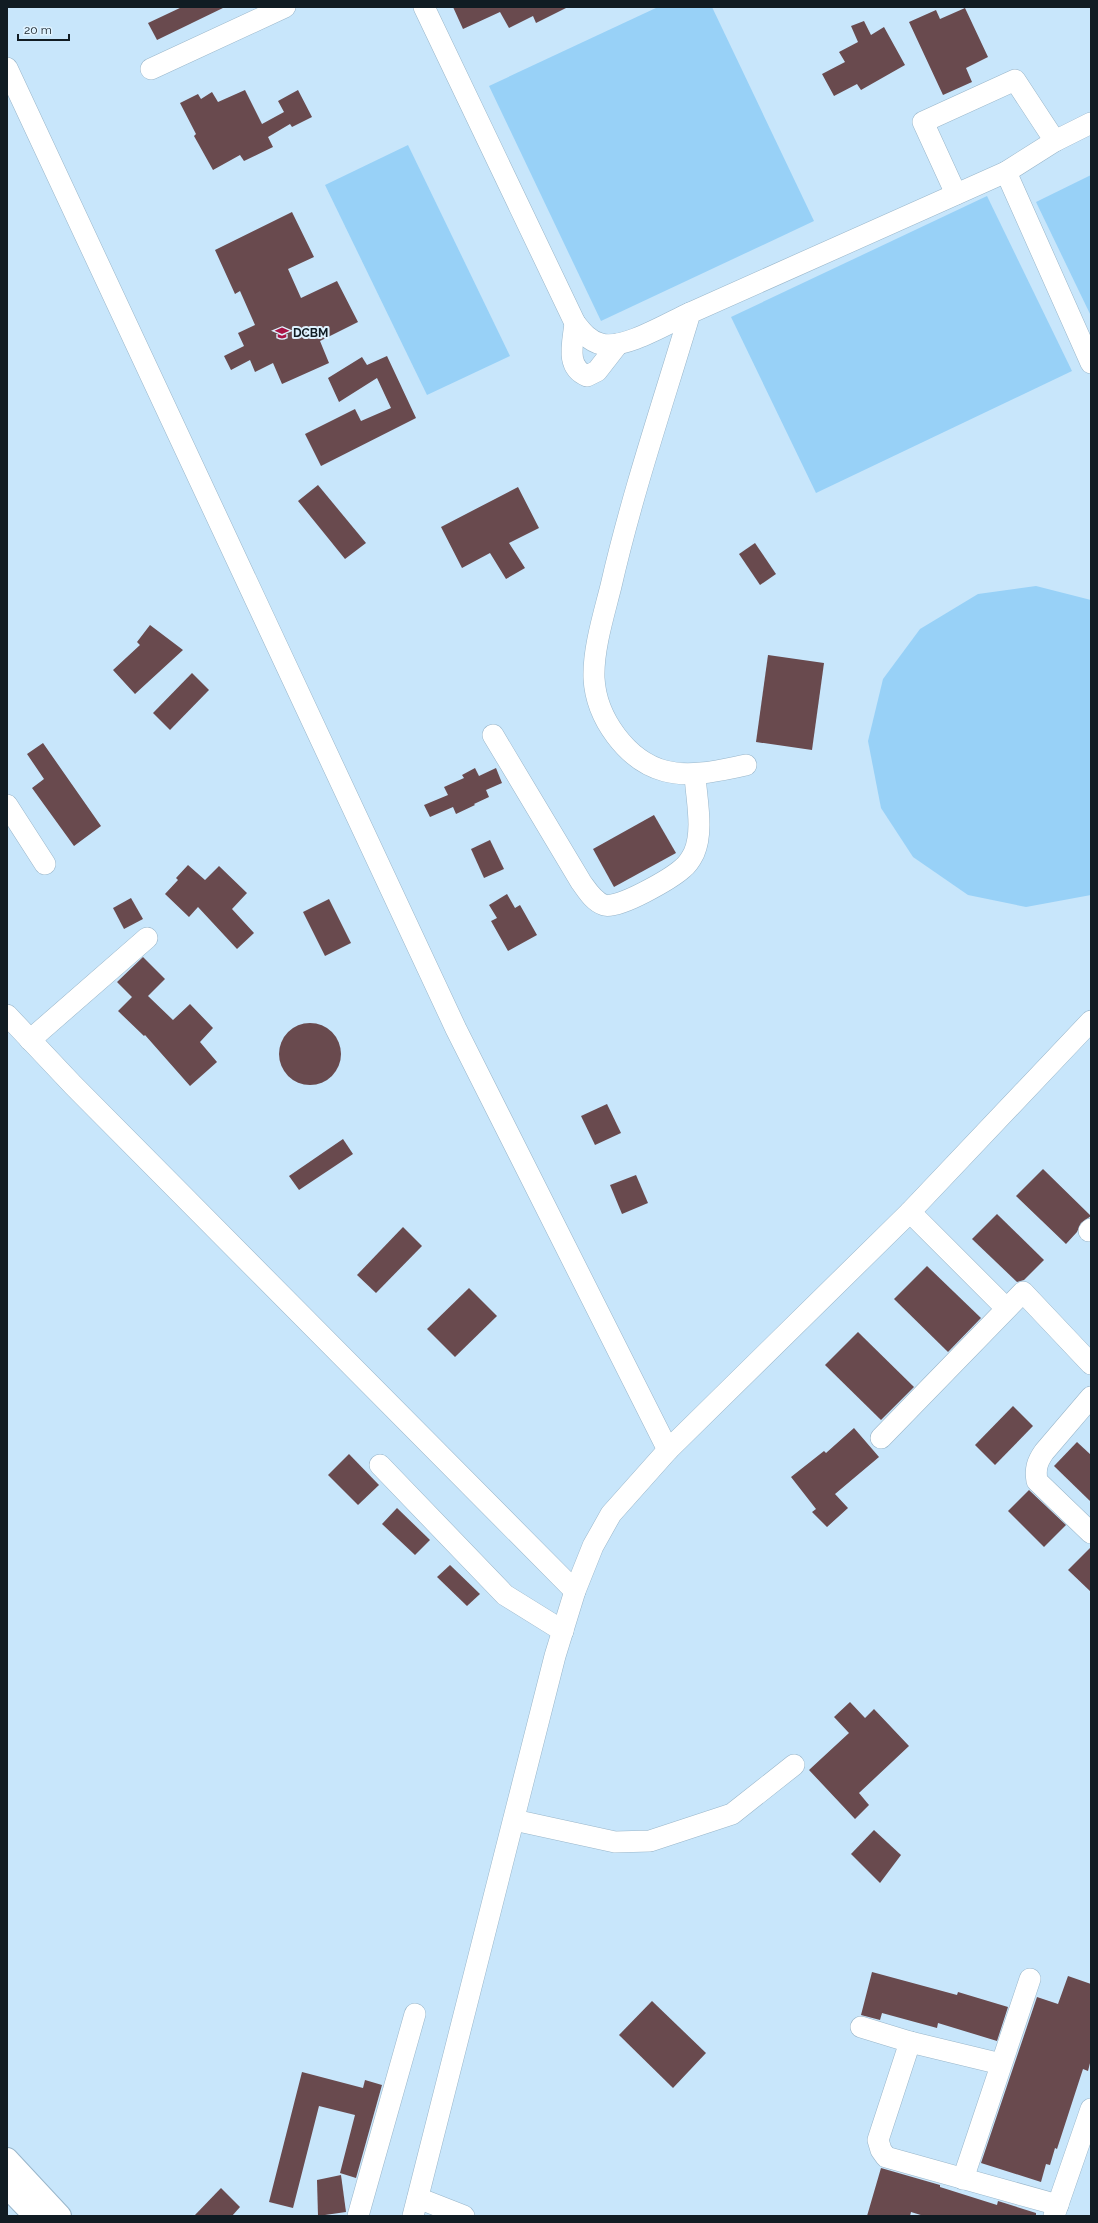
<svg xmlns="http://www.w3.org/2000/svg" width="1098" height="2223" font-family="Raleway,sans-serif">
	<style>
		.green { fill: #98d1f7 }
		.building { fill: #694a4e }
		.lines { fill: none; stroke-linecap: round; stroke-linejoin: round }
		.minor-casing { stroke: #99b6ca; stroke-width: 22 }
		.major-casing { stroke: #99b6ca; stroke-width: 24 }
		.minor { stroke: #fff; stroke-width: 21 }
		.major { stroke: #fff; stroke-width: 22 }
		.labels { text-anchor: middle; dominant-baseline: central; stroke-width: 4; stroke-linejoin: round; paint-order: stroke }
		.poi-label { font-size: 12px; font-weight: bold; fill: #111c23; stroke: #dff2ff; text-anchor: start }
	</style>
	<rect width="100%" height="100%" fill="#c8e6fb"/>
	<g class="green">
		<path d="M658,7H712L814,221L601,321L489,86Z"/>
		<path d="M408,145L510,356L427,395L325,185Z"/>
		<path d="M1091,175V316L1036,202Z"/>
		<path d="M987,196L1072,371L816,493L731,317Z"/>
		<path d="M1036,586L1091,600V895L1026,907L968,895L913,857L881,808L868,741L883,679L920,629L978,594Z"/>
	</g>
	<g class="building">
		<path d="M182,7H225L157,40L148,23Z"/>
		<path d="M453,7H568L536,23L533,16L509,28L500,12L463,29Z"/>
		<path d="M965,8L988,57L966,68L972,82L943,95L909,22L936,10L940,19Z"/>
		<path d="M864,21L871,35L884,27L905,65L861,90L857,84L834,96L822,74L845,62L839,52L858,42L851,26Z"/>
		<path d="M245,90L262,124L284,112L278,101L298,90L312,117L292,127L290,124L268,137L273,147L244,161L240,155L213,170L194,136L196,134L180,103L198,94L201,99L212,92L218,102Z"/>
		<path d="M292,212L314,257L288,269L301,298L337,281L358,322L320,341L329,363L282,384L273,363L255,372L250,360L231,370L224,356L244,346L238,333L255,325L240,291L235,294L215,250Z"/>
		<path d="M387,356L416,418L321,466L305,434L355,409L361,421L391,408L377,378L339,402L328,378L362,357L367,365Z"/>
		<path d="M318,485L366,543L345,559L298,501Z"/>
		<path d="M518,487L539,528L509,543L525,568L506,579L490,553L462,568L441,527Z"/>
		<path d="M755,543L776,574L760,585L739,554Z"/>
		<path d="M150,625L183,650L135,694L113,670L140,645L137,642Z"/>
		<path d="M768,655L824,663L812,750L756,742Z"/>
		<path d="M192,673L209,690L170,730L153,713Z"/>
		<path d="M43,743L101,826L74,846L32,788L44,779L27,754Z"/>
		<path d="M475,768L479,776L496,768L502,783L486,790L489,797L474,804L475,805L456,814L453,807L430,817L424,805L448,795L444,787L464,778L462,775Z"/>
		<path d="M654,815L676,853L614,887L593,849Z"/>
		<path d="M490,840L504,869L484,878L471,849Z"/>
		<path d="M188,865L205,880L219,866L247,893L232,909L254,933L237,949L198,907L189,917L165,894L178,880L176,878Z"/>
		<path d="M507,894L515,908L520,905L537,935L508,951L491,921L497,918L489,905Z"/>
		<path d="M131,898L143,919L124,929L113,908Z"/>
		<path d="M329,899L351,943L325,956L303,912Z"/>
		<path d="M143,957L165,979L148,996L173,1020L190,1004L213,1028L200,1042L217,1062L190,1086L145,1035L144,1036L118,1011L132,997L117,982Z"/>
		<circle cx="310" cy="1054" r="31"/>
		<path d="M607,1104L621,1133L595,1145L581,1116Z"/>
		<path d="M343,1139L353,1154L299,1190L289,1176Z"/>
		<path d="M1043,1169L1091,1216L1081,1223L1077,1232L1066,1244L1016,1196Z"/>
		<path d="M636,1175L648,1203L622,1214L610,1185Z"/>
		<path d="M997,1214L1044,1260L1024,1280L1017,1282L972,1239Z"/>
		<path d="M403,1227L422,1246L376,1293L357,1275Z"/>
		<path d="M927,1266L981,1318L948,1352L894,1299Z"/>
		<path d="M469,1288L497,1316L455,1357L427,1329Z"/>
		<path d="M858,1332L914,1387L881,1420L825,1365Z"/>
		<path d="M1013,1406L1033,1426L995,1465L975,1445Z"/>
		<path d="M854,1428L879,1457L835,1494L848,1508L827,1527L812,1512L816,1509L791,1477L824,1451L826,1453Z"/>
		<path d="M1077,1442L1091,1455V1502L1054,1466Z"/>
		<path d="M349,1454L379,1485L358,1505L328,1475Z"/>
		<path d="M1029,1490L1066,1525L1044,1547L1008,1511Z"/>
		<path d="M397,1508L430,1540L415,1555L382,1524Z"/>
		<path d="M1091,1547V1592L1068,1570Z"/>
		<path d="M450,1565L480,1594L467,1606L437,1577Z"/>
		<path d="M850,1702L865,1718L874,1709L909,1746L859,1793L869,1805L855,1819L809,1770L849,1733L834,1717Z"/>
		<path d="M874,1830L901,1855L880,1883L851,1854Z"/>
		<path d="M872,1972L957,1995L958,1992L1008,2007L997,2041L938,2023L937,2028L882,2013L880,2020L861,2015Z"/>
		<path d="M1068,1976L1091,1984V2059L1088,2071L1083,2069L1057,2149L1055,2148L1050,2165L1046,2164L1041,2182L981,2163L1037,1997L1058,2004Z"/>
		<path d="M652,2001L706,2053L673,2088L619,2035Z"/>
		<path d="M302,2072L363,2088L365,2080L382,2085L356,2178L340,2173L355,2115L319,2106L293,2208L269,2202Z"/>
		<path d="M881,2168L940,2185V2187L997,2205L998,2201L1036,2213V2216H924L911,2212L910,2216H867Z"/>
		<path d="M341,2175L346,2212L318,2216L317,2180Z"/>
		<path d="M221,2188L240,2207L232,2216H194Z"/>
	</g>
	<g class="lines">
		<g class="minor-casing">
			<g id="minor">
				<path d="M424,7L575,323C582,332 589,341 601,344C624,350 668,323 690,313"/>
				<path d="M7,68L456,1029L668,1450"/>
				<path d="M151,69L285,7"/>
				<path d="M1006,172L1091,363"/>
				<path d="M956,194L923,122L1015,80L1055,141"/>
				<path d="M575,323C573,343 565,367 587,376L597,371L618,344"/>
				<path d="M493,735L581,882C587,890 593,901 604,905C618,910 672,878 683,868C688,864 691,859 694,853C704,830 696,798 695,774"/>
				<path d="M746,765C721,770 691,778 665,771C627,761 596,718 594,678C593,649 604,614 611,586C632,494 663,403 690,313L1006,172L1055,141L1091,123"/>
				<path d="M7,805L45,864"/>
				<path d="M7,1015L73,1085L575,1591"/>
				<path d="M30,1040L147,938"/>
				<path d="M910,1212L1006,1308"/>
				<path d="M1089,1231L1091,1229"/>
				<path d="M1091,1397L1044,1452C1037,1462 1035,1469 1037,1481L1091,1533"/>
				<path d="M881,1438L1023,1292L1091,1364"/>
				<path d="M380,1465L505,1595L563,1631"/>
				<path d="M514,1820L615,1842L650,1841L732,1814L794,1765"/>
				<path d="M861,2027L910,2042L1001,2064"/>
				<path d="M910,2042L878,2140L881,2150L886,2157L1058,2205"/>
				<path d="M963,2179L1030,1979"/>
				<path d="M418,2198L464,2216"/>
				<path d="M358,2216L415,2014"/>
				<path d="M413,2216L555,1656L575,1591L593,1546L611,1514L668,1450L910,1212L1091,1021"/>
				<path d="M1054,2216L1091,2109"/>
			</g>
		</g>
		<g class="major-casing">
			<g id="major">
				<path d="M7,2159L60,2216"/>
				<path d="M7,2187L35,2216"/>
			</g>
		</g>
		<use href="#minor" class="minor"/>
		<use href="#major" class="major"/>
	</g>
	<defs>
		<g id="university-bare" transform="scale(1.08)"><path d="M0-5L7-2L0 1L-7-2ZM-4 1L0 2.5L4 1V4Q0 6-4 4Z" fill="#a91546" stroke="#dff2ff" stroke-width="2.5" paint-order="stroke"/></g>
	</defs>
	<g fill-rule="evenodd">
		<use href="#university-bare" x="282" y="333"/>
	</g>
	<g class="labels">
		<g class="poi-label">
			<text x="293" y="333">DCBM</text>
		</g>
	</g>
	<rect width="1098" height="2223" fill="none" stroke="#111c23" stroke-width="16"/>
	<path d="M18 34v6h51v-6" fill="none" stroke="#111c23" stroke-width="2"/>
	<text x="24" y="34" font-size="12" fill="#111c23" stroke="#dff2ff" stroke-width="3" paint-order="stroke">20 m</text>
</svg>
